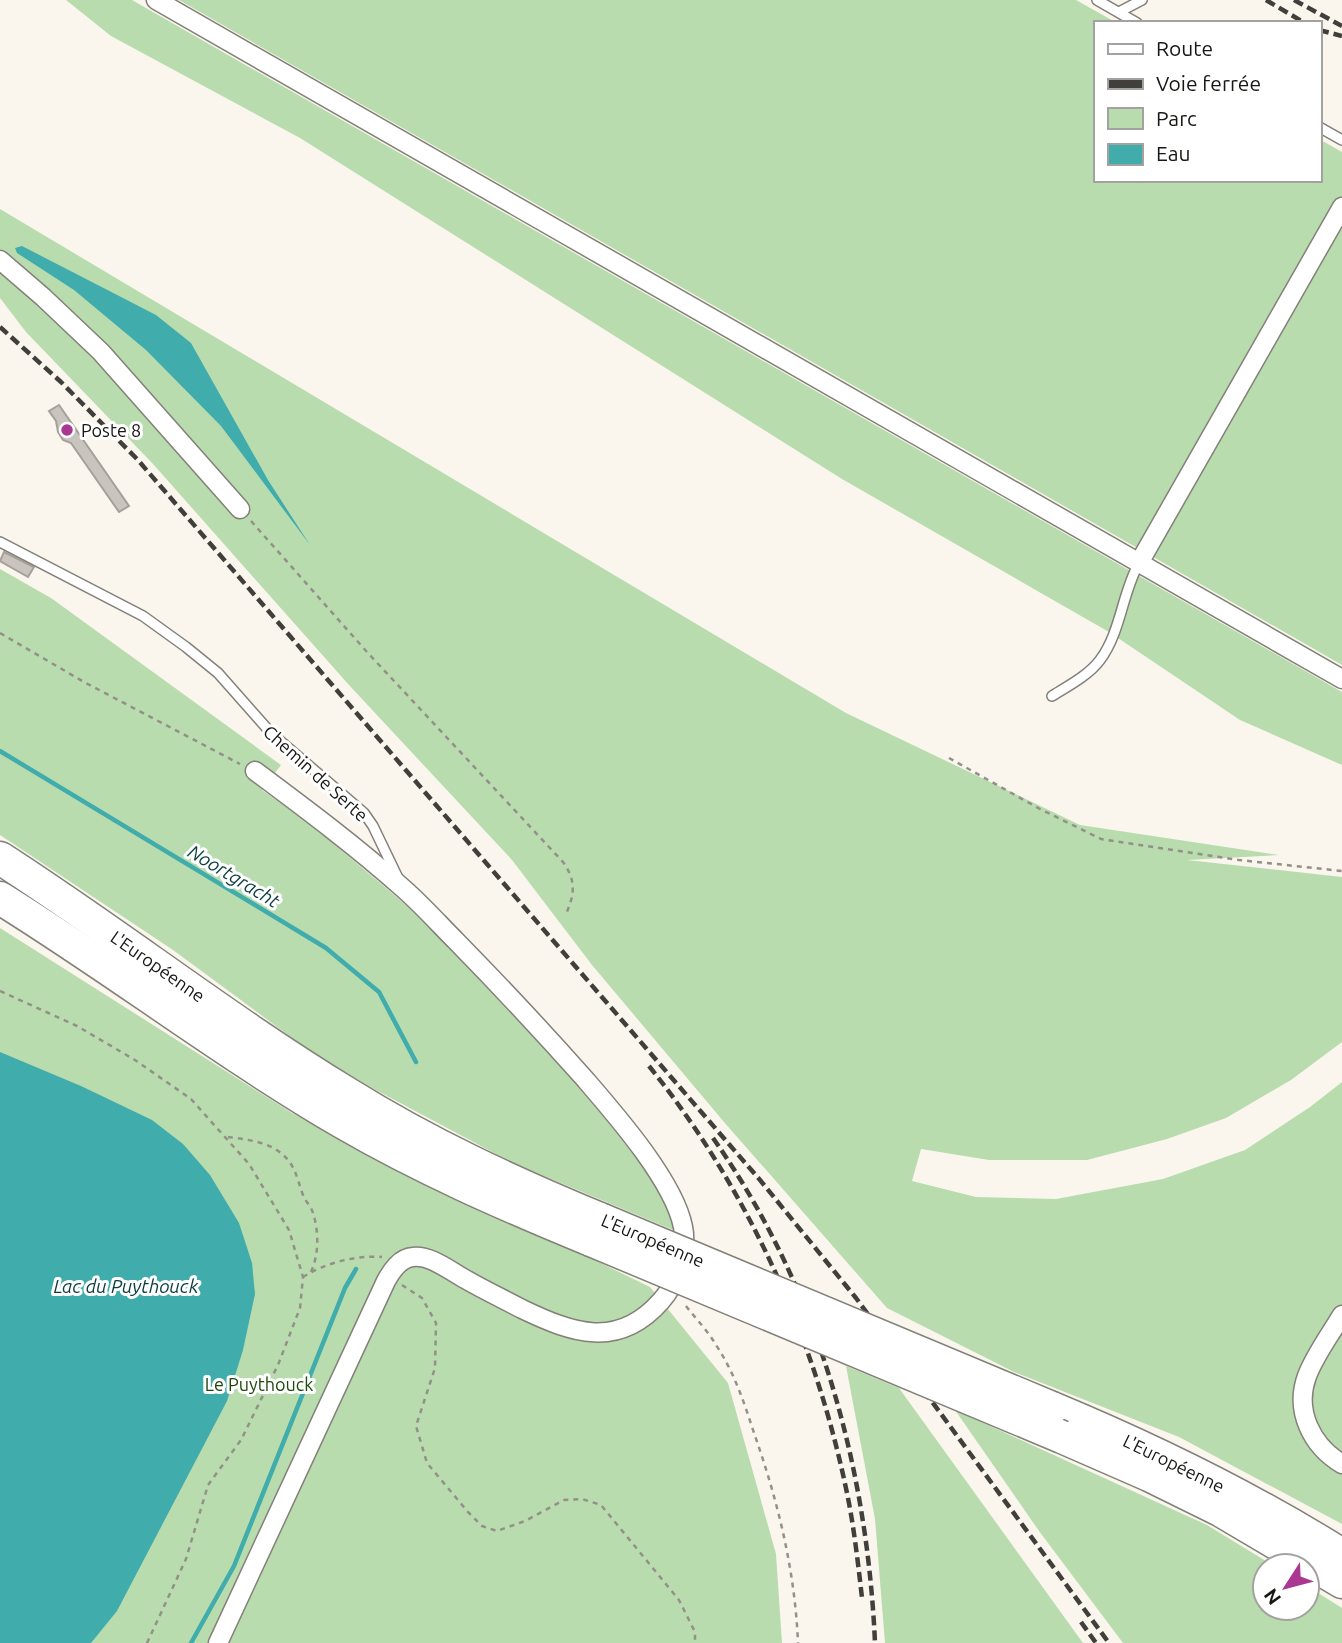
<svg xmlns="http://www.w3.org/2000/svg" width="1342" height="1643" font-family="Ubuntu,sans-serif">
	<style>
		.green { fill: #b9dcae }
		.water { fill: #41acac }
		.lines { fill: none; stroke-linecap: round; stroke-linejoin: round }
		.stream { stroke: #41acac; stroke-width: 4.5 }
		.building { fill: #c9c5be; stroke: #a5a19a; stroke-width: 2 }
		.service-casing { stroke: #838079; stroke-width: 12 }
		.minor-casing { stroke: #838079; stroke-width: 21 }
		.motorway-casing { stroke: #838079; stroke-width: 35 }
		.path { stroke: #93908a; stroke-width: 2.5; stroke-dasharray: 5 5; stroke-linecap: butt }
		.service { stroke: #fff; stroke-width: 9 }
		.minor { stroke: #fff; stroke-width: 18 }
		.motorway { stroke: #fff; stroke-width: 32 }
		.rail { stroke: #403f3b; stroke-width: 4.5; stroke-dasharray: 10 5; stroke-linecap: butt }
		.motorway-bridge-casing { stroke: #838079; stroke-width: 35; stroke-linecap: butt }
		.motorway-bridge { stroke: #fff; stroke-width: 32 }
		.poi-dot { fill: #aa3892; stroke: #fff; stroke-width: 2.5 }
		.labels { text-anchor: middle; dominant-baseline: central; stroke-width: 6; stroke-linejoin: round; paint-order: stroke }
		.poi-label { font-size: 18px; fill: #181714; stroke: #fff; text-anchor: start }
		.street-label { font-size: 18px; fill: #181714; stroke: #fff }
		.park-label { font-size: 18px; fill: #1d480c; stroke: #fff }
		.water-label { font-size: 19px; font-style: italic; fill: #0d3e3f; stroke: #fff }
	</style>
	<rect width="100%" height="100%" fill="#faf6ee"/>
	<g class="green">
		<path d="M66,0H132L1342,692V765L1240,720L1109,632L842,479L300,138L111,36Z"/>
		<path d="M179,0H1076L1117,23H1095V180H1319V139L1342,152V665Z"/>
		<path d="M0,209L846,713L1080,825L1279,855L1187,860L1342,877V1042L1291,1080L1226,1118L1167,1139L1087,1160H989L921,1149L912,1181L976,1197L1056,1199L1163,1179L1245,1150L1310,1107L1342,1082V1524L1179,1437L1014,1372L887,1308L724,1122L592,965L512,860L349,685L153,464L26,332L0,298Z"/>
		<path d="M0,569L51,598L281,765L262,790L308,822L406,905L486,981L645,1140L678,1232L513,1163L374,1089L307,1049L173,950L0,835Z"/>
		<path d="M0,928L292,1113L650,1287L728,1383L776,1554L782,1643H0Z"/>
		<path d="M846,1366L899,1388L1083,1643H885L875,1519Z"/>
		<path d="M955,1410L1207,1525L1274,1566H1265V1608H1307V1586L1342,1608V1643H1123L1039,1531Z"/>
	</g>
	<g class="water">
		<path d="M22,246L156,315L191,343L268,480L310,545L221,426L146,350L74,290L17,253L15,248Z"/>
		<path d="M0,1052L81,1086L152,1120L183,1144L210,1175L239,1223L252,1263L255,1294L243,1350L227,1401L117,1611L91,1643H0Z"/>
	</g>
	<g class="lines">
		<g class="stream">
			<path d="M0,751L326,948L379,992L416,1062"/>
			<path d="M191,1643L234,1566L345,1288L356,1269"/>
		</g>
	</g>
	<g class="building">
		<path d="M59,405L129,506L119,512L71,443L63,440L58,432L56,421L49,411Z"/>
		<path d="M4,552L34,567L28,577L0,561Z"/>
	</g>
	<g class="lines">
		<g class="service-casing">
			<g id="service">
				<path d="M1097,0L1137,23"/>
				<path d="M1119,12L1142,0"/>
				<path d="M1319,127L1342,140"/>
				<path d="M0,542L143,616L186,647L218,673L271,733L364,813L373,826L397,876"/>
				<path d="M1052,696C1068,686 1089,675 1100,660C1121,632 1122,593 1139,563"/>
			</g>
		</g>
		<g class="minor-casing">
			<g id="minor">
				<path d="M156,0L1342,679"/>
				<path d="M0,260L43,297L101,352L240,509"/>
				<path d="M1139,563L1342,207"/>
				<path d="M1342,1315C1330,1335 1315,1355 1307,1376C1294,1411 1312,1446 1342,1464"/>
				<path d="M218,1643L386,1281C392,1270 400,1258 413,1257C431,1255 450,1271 465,1279C484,1290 503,1299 522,1309C572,1333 618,1350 661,1301C677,1283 688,1251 683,1227C674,1181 615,1114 584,1078C543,1032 501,987 457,942C440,925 423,906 405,890C357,847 306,809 255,771"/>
			</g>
		</g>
		<g class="motorway-casing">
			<g id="motorway">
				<path d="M0,858C118,934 228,1021 348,1094C428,1144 513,1183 600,1219"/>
				<path d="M0,898C116,970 224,1053 342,1122C421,1168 506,1205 591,1240"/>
				<path d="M1052,1408C1153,1450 1249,1497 1342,1555"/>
				<path d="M1062,1437L1149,1475L1220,1510L1342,1582"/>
			</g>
		</g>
		<g class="path">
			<path d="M251,521L367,652L563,862C576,880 575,894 566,914"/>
			<path d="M0,633L84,682L240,764"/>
			<path d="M949,758L1040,809L1101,839L1239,860L1342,871"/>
			<path d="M0,991L77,1026L135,1060L191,1099L249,1164L289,1230L303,1277L300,1308L278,1365L241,1440L208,1485L186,1559L147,1643"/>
			<path d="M228,1137C243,1139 262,1141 275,1149C295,1161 296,1176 303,1195C305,1201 311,1206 313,1213C319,1232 319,1254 311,1272"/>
			<path d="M303,1277C325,1263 356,1255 382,1257"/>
			<path d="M402,1285L422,1298L436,1323L435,1368L416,1426L427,1463L468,1512L482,1526L497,1531L525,1521L564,1500L582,1499L601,1505L679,1600L695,1632V1643"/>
			<path d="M686,1306C696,1319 708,1331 716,1345C734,1372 744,1402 754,1433C778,1501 795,1571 798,1643"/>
		</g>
		<use href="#service" class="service"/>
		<use href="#minor" class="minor"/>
		<use href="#motorway" class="motorway"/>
		<g class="rail">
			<path d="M1266,0L1305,23"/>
			<path d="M1294,0L1342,26"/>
			<path d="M1319,30L1342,36"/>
			<path d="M0,327L61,382L137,459L760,1180L856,1298L1109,1643"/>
			<path d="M649,1066C748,1189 815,1338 847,1493C854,1527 858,1563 862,1598"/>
			<path d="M713,1138C817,1286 867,1463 875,1643"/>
			<path d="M1081,1622L1096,1643"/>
		</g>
		<g class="motorway-bridge-casing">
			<g id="motorway-bridge">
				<path d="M600,1219L1052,1408"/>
				<path d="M591,1240L1062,1437"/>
			</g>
		</g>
		<use href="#motorway-bridge" class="motorway-bridge"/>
	</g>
	<circle class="poi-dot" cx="67" cy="430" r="7"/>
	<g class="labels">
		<g class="poi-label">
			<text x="81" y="430">Poste 8</text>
		</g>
		<g class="street-label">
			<text transform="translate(316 773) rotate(42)">Chemin de Serte</text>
			<text transform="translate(158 966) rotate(35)">L'Européenne</text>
			<text transform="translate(653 1240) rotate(23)">L'Européenne</text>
			<text transform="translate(1174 1463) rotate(26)">L'Européenne</text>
		</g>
		<g class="park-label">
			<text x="259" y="1384">Le Puythouck</text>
		</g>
		<g class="water-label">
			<text transform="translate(234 876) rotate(31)">Noortgracht</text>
			<text x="126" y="1286">Lac du Puythouck</text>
		</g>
	</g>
	<rect x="1094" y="21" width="228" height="161" fill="#ffffff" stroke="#a3a2a1" stroke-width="2"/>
	<rect x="1108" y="44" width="35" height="10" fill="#ffffff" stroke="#a3a2a1" stroke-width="2"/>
	<text x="1156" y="56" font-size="21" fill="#181714">Route</text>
	<rect x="1108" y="79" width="35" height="10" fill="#403f3b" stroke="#a3a2a1" stroke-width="2"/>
	<text x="1156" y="91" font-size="21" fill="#181714">Voie ferrée</text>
	<rect x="1108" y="108" width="35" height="21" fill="#b9dcae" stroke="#a3a2a1" stroke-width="2"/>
	<text x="1156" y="126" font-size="21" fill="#181714">Parc</text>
	<rect x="1108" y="144" width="35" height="21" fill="#41acac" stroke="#a3a2a1" stroke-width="2"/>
	<text x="1156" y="161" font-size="21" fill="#181714">Eau</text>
	<g transform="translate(1286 1587) rotate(234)"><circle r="33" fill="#ffffff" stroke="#a3a2a1" stroke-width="2"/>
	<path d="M0-5L12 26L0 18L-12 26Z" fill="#aa3892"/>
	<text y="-10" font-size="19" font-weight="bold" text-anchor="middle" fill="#181714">N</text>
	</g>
</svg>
